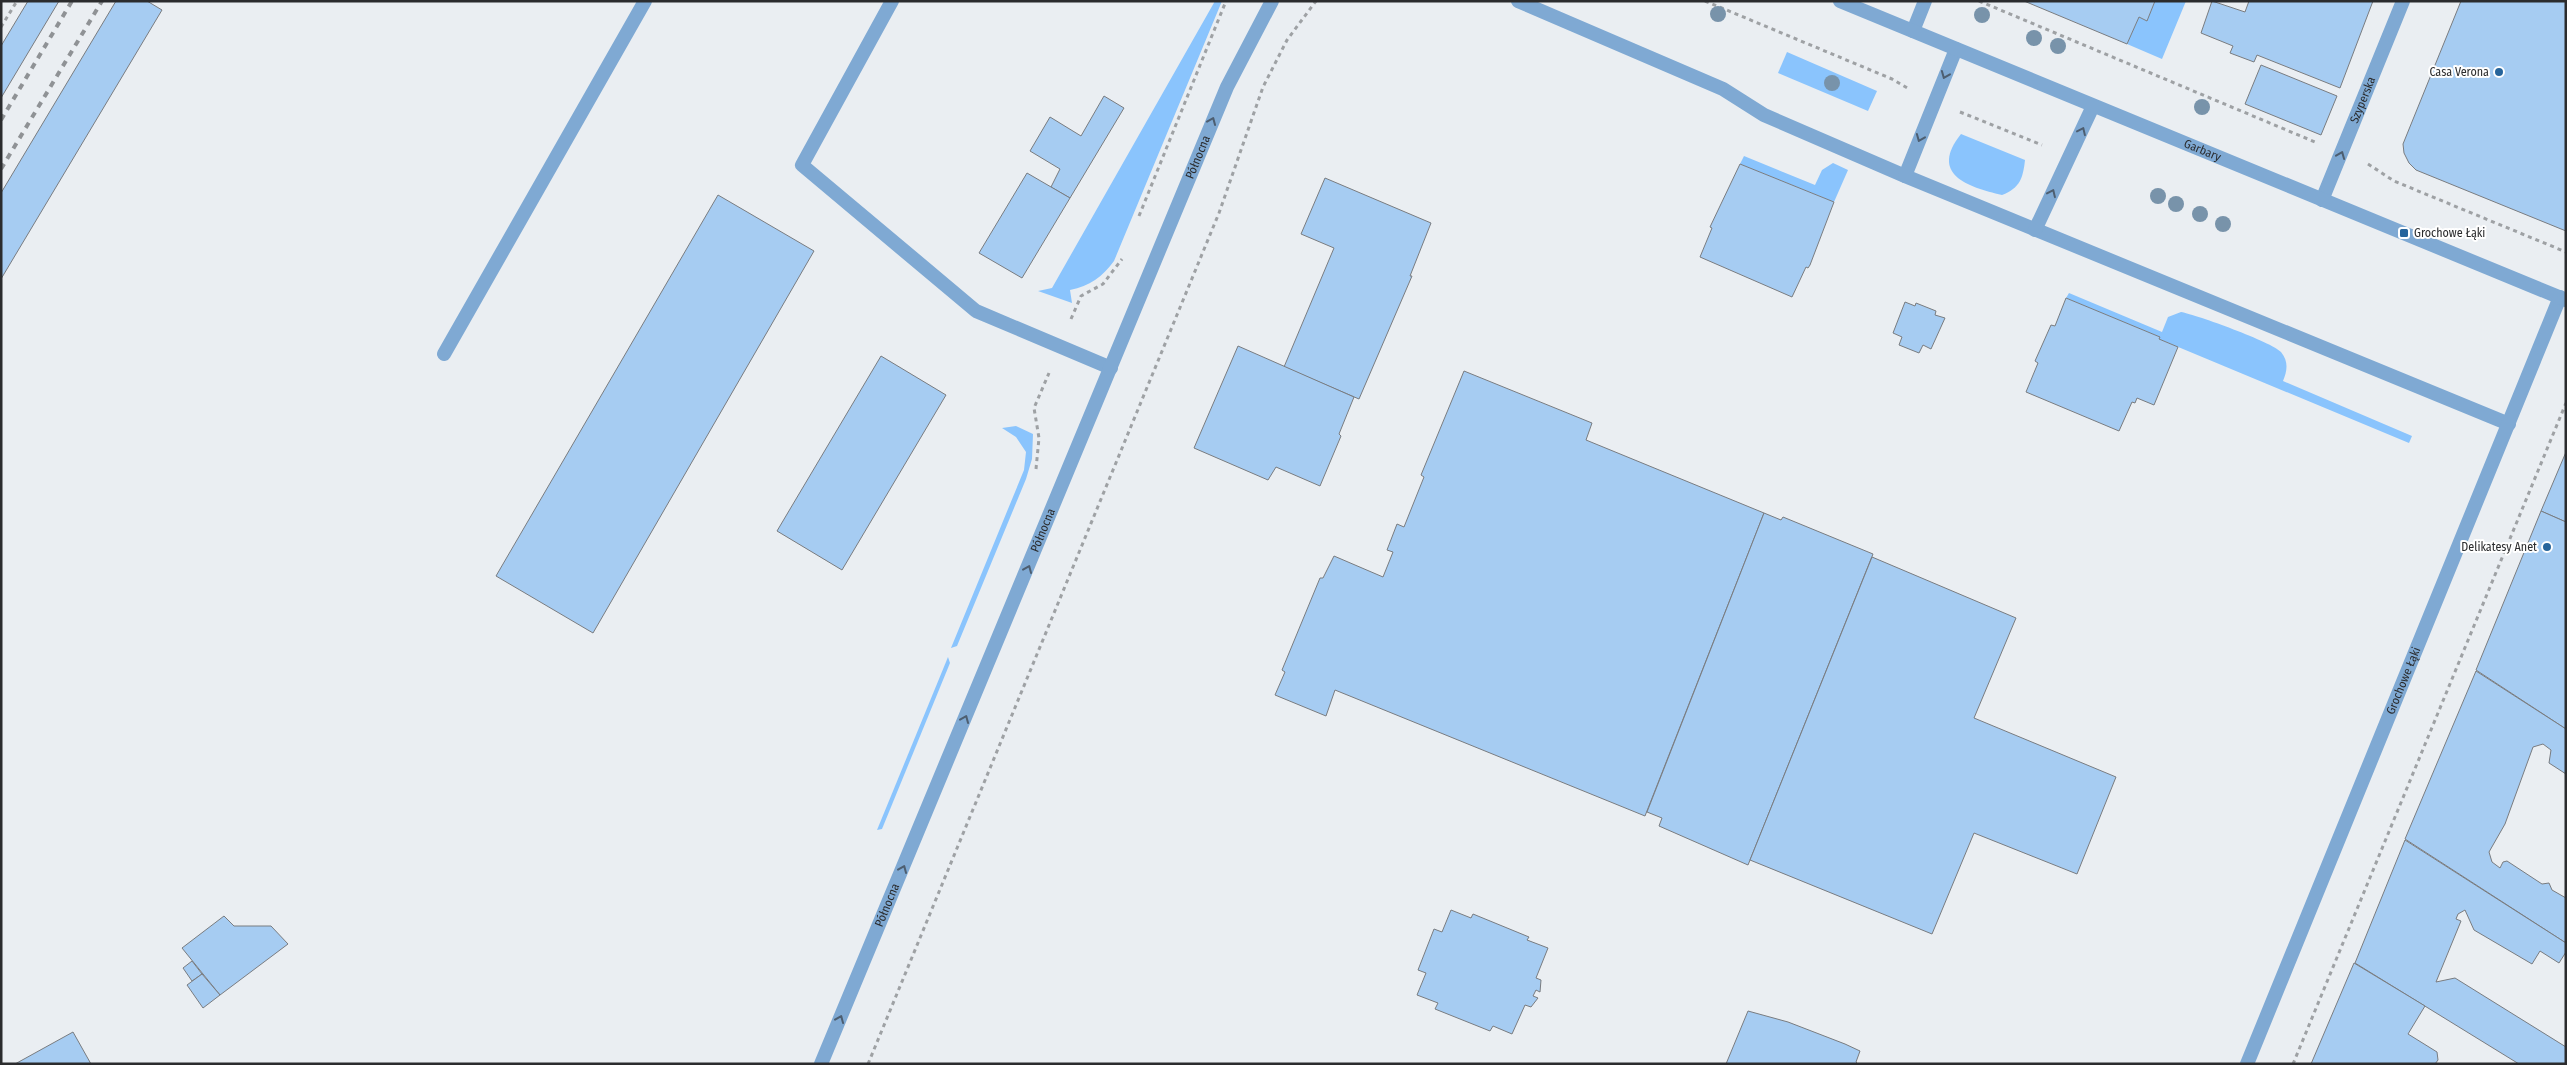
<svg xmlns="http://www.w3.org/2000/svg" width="2567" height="1065" font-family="'Fira Sans Condensed',sans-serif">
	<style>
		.green { fill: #8ac4fd }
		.building { fill: #a6ccf2; stroke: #797c80 }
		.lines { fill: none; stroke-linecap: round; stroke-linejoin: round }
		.path { stroke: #9ea1a4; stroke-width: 3; stroke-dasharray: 4 4; stroke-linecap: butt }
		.service { stroke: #7fa9d3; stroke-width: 14 }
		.minor { stroke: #7fa9d3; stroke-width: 14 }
		.tertiary { stroke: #7fa9d3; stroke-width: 14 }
		.rail { stroke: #8f9295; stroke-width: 4; stroke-dasharray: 6 6; stroke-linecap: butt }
		.tree { fill: #7893aa }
		.oneway { stroke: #4d5e70 }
		.poi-dot { fill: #26649b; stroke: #fff; stroke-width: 2 }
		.labels { text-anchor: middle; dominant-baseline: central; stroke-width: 4; stroke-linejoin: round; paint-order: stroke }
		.poi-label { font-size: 12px; fill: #2b2c2e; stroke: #fff; text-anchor: end }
		.street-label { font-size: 12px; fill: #2b2c2e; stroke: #fff }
	</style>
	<rect width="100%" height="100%" fill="#eaeef2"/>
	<g class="green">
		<path d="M1215,1H1222L1114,261C1102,277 1090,286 1070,290L1072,303L1038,291L1052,288Z"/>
		<path d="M2155,1H2186L2162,59L2127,44L2139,17L2147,21Z"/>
		<path d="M1787,52L1877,91L1868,111L1778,73Z"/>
		<path d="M1961,134L2025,160C2023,178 2020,188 2002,195C1967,187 1929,174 1961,134Z"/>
		<path d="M1744,156L1815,185L1822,170L1833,163L1848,170L1834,202L1740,164Z"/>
		<path d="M2069,293L2162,332L2168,317L2181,312C2197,315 2272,342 2281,352C2289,362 2287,371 2283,381L2412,436L2409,443L2159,339L2160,337L2066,298Z"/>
		<path d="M1016,426L1033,434L1032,459L1026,479L957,646L951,648L1024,470L1026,452L1016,437L1002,428Z"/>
		<path d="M948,657L950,663L882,829L877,830Z"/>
	</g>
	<g class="building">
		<path d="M28,1H59L1,98V46Z"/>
		<path d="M116,1H147L162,10L1,279V193Z"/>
		<path d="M2024,1H2155L2147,21L2139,17L2127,44Z"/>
		<path d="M2212,1L2245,12L2249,1H2373L2340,88L2257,55L2254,62L2230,53L2233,46L2201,33Z"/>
		<path d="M2461,1H2566V231L2416,170L2409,163L2404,153L2403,144Z"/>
		<path d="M2261,65L2337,96L2321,135L2245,104Z"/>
		<path d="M1104,96L1124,108L1070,198L1051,187L1060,169L1030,151L1050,117L1081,136Z"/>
		<path d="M1740,164L1834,202L1810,265L1808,268L1806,267L1792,297L1700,257L1712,228L1710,227Z"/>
		<path d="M1027,173L1070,198L1022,278L979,253Z"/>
		<path d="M1325,178L1431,223L1410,276H1412L1359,399L1284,367L1334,248L1301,234Z"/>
		<path d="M718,195L814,251L593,633L496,576Z"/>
		<path d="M2066,298L2160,337L2159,339L2178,347L2154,405L2137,398L2135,403L2132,402L2119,431L2026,392L2038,363L2035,361L2051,325L2055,326Z"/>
		<path d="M1905,302L1915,306L1916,303L1936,311L1935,315L1945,318L1931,349L1923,345L1919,353L1899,345L1902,337L1893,333Z"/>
		<path d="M1238,346L1354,397L1339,434L1341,436L1320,486L1276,467L1268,480L1194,448Z"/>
		<path d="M881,356L946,395L842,570L777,531Z"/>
		<path d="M1464,371L1592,423L1586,440L1764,513L1645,816L1335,690L1326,716L1275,695L1285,672L1282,670L1320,578H1323L1334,556L1383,577L1393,552L1387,550L1397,524L1404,527L1424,477L1421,475Z"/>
		<path d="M2566,452V522L2541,511Z"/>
		<path d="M2541,511L2566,522V729L2476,670Z"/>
		<path d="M1764,513L1781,520L1783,517L1873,554L1748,865L1659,826L1662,818L1647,812Z"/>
		<path d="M1872,557L2016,618L1974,718L2116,777L2077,874L1974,833L1932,934L1750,860Z"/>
		<path d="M2476,671L2566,729V774L2549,763L2551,750L2543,744L2533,747L2505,824L2489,852L2492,862L2500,868L2503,862L2507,861L2542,884L2549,883L2552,890L2566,898V943L2405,839Z"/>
		<path d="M2405,840L2566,943V952L2559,963L2540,951L2532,964L2474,930L2465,910L2458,914L2456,919L2461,921L2436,982L2455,978L2566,1047V1064H2519L2355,963Z"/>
		<path d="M1451,910L1471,918L1473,914L1529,937L1527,940L1548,948L1536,978L1541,980L1540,992L1536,990L1533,996L1538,998L1531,1007L1525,1005L1512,1034L1493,1026L1490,1031L1435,1009L1438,1003L1417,995L1426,973L1418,970L1434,929L1442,932Z"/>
		<path d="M224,916L234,926H271L288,944L220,995L182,948Z"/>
		<path d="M192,961L202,974L192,981L183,968Z"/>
		<path d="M2354,963L2425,1006L2408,1034L2437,1052L2438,1060L2435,1064H2311Z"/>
		<path d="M202,974L220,995L203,1008L187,985Z"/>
		<path d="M1748,1011L1788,1022L1845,1044L1860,1051L1856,1062L1858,1064H1726Z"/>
		<path d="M73,1032L91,1064H15Z"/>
	</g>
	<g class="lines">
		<g class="path">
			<path d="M1705,1L1892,79L1909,89"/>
			<path d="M1979,1L2315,142"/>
			<path d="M148,2V1"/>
			<path d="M1,27L17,1"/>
			<path d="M1960,112L2042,145"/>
			<path d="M2368,164L2394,181L2566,252"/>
			<path d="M1139,216L1226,1"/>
			<path d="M1071,319L1081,296L1103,284L1122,259"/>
			<path d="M2565,371H2566"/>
			<path d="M1036,469L1039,438L1034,408L1049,373"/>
			<path d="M868,1064L1219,213L1263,87L1287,40L1316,1"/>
			<path d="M2293,1064L2566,403"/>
		</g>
		<g class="service">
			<path d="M892,1L802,165L976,311L1111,368"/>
			<path d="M1518,1L1723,89L1764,115L1905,176L2509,424"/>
			<path d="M1913,31L1925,1"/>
			<path d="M1905,176L1956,49"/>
			<path d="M2035,230L2093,106"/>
			<path d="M444,354L645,1"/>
		</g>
		<g class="minor">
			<path id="s1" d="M2322,200L2403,1"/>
			<path id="s2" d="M2247,1064L2560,297"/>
		</g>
		<g class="tertiary">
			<path id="s3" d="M1840,1L2566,300"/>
			<path id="s4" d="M821,1064L1227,87L1272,1"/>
		</g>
		<g class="rail">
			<path d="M1,120L72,1"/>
			<path d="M1,169L102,1"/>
		</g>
	</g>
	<g class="tree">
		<circle cx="1718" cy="14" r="8"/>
		<circle cx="1982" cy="15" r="8"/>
		<circle cx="2034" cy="38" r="8"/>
		<circle cx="2058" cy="46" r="8"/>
		<circle cx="1832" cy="83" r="8"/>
		<circle cx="2202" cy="107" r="8"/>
		<circle cx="2158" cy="196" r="8"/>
		<circle cx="2176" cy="204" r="8"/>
		<circle cx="2200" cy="214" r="8"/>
		<circle cx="2223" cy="224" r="8"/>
	</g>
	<defs><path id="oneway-chevron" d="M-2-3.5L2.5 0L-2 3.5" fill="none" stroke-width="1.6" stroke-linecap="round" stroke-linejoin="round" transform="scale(1.25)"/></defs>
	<g class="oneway">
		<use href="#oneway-chevron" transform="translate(1945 75) rotate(112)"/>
		<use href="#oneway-chevron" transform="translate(1212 121) rotate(-67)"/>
		<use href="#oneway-chevron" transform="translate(2082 131) rotate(-65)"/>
		<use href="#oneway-chevron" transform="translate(1920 138) rotate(112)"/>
		<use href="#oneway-chevron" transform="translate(2341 155) rotate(-68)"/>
		<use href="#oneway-chevron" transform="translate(2052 193) rotate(-65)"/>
		<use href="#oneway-chevron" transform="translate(1028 569) rotate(-67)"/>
		<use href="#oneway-chevron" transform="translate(965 719) rotate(-67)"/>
		<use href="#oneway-chevron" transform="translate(903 869) rotate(-67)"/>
		<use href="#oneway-chevron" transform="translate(840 1019) rotate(-67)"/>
	</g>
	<g class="poi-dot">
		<circle cx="2499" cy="72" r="5"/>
		<rect x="2399" y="228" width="10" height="10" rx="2.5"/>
		<circle cx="2547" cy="547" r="5"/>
	</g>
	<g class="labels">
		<g class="poi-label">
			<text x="2489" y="72">Casa Verona</text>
			<text x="2414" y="233" text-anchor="start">Grochowe Łąki</text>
			<text x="2537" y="547">Delikatesy Anet</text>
		</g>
		<g class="street-label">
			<text stroke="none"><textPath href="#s1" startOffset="108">Szyperska</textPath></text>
			<text stroke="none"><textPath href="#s3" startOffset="392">Garbary</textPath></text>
			<text stroke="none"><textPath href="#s4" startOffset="982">Północna</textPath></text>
			<text stroke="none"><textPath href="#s4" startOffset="578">Północna</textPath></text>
			<text stroke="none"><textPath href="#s2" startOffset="414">Grochowe Łąki</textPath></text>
			<text stroke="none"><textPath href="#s4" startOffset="172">Północna</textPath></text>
		</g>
	</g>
	<rect width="2567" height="1065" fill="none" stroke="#2b2c2e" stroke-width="5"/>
</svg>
